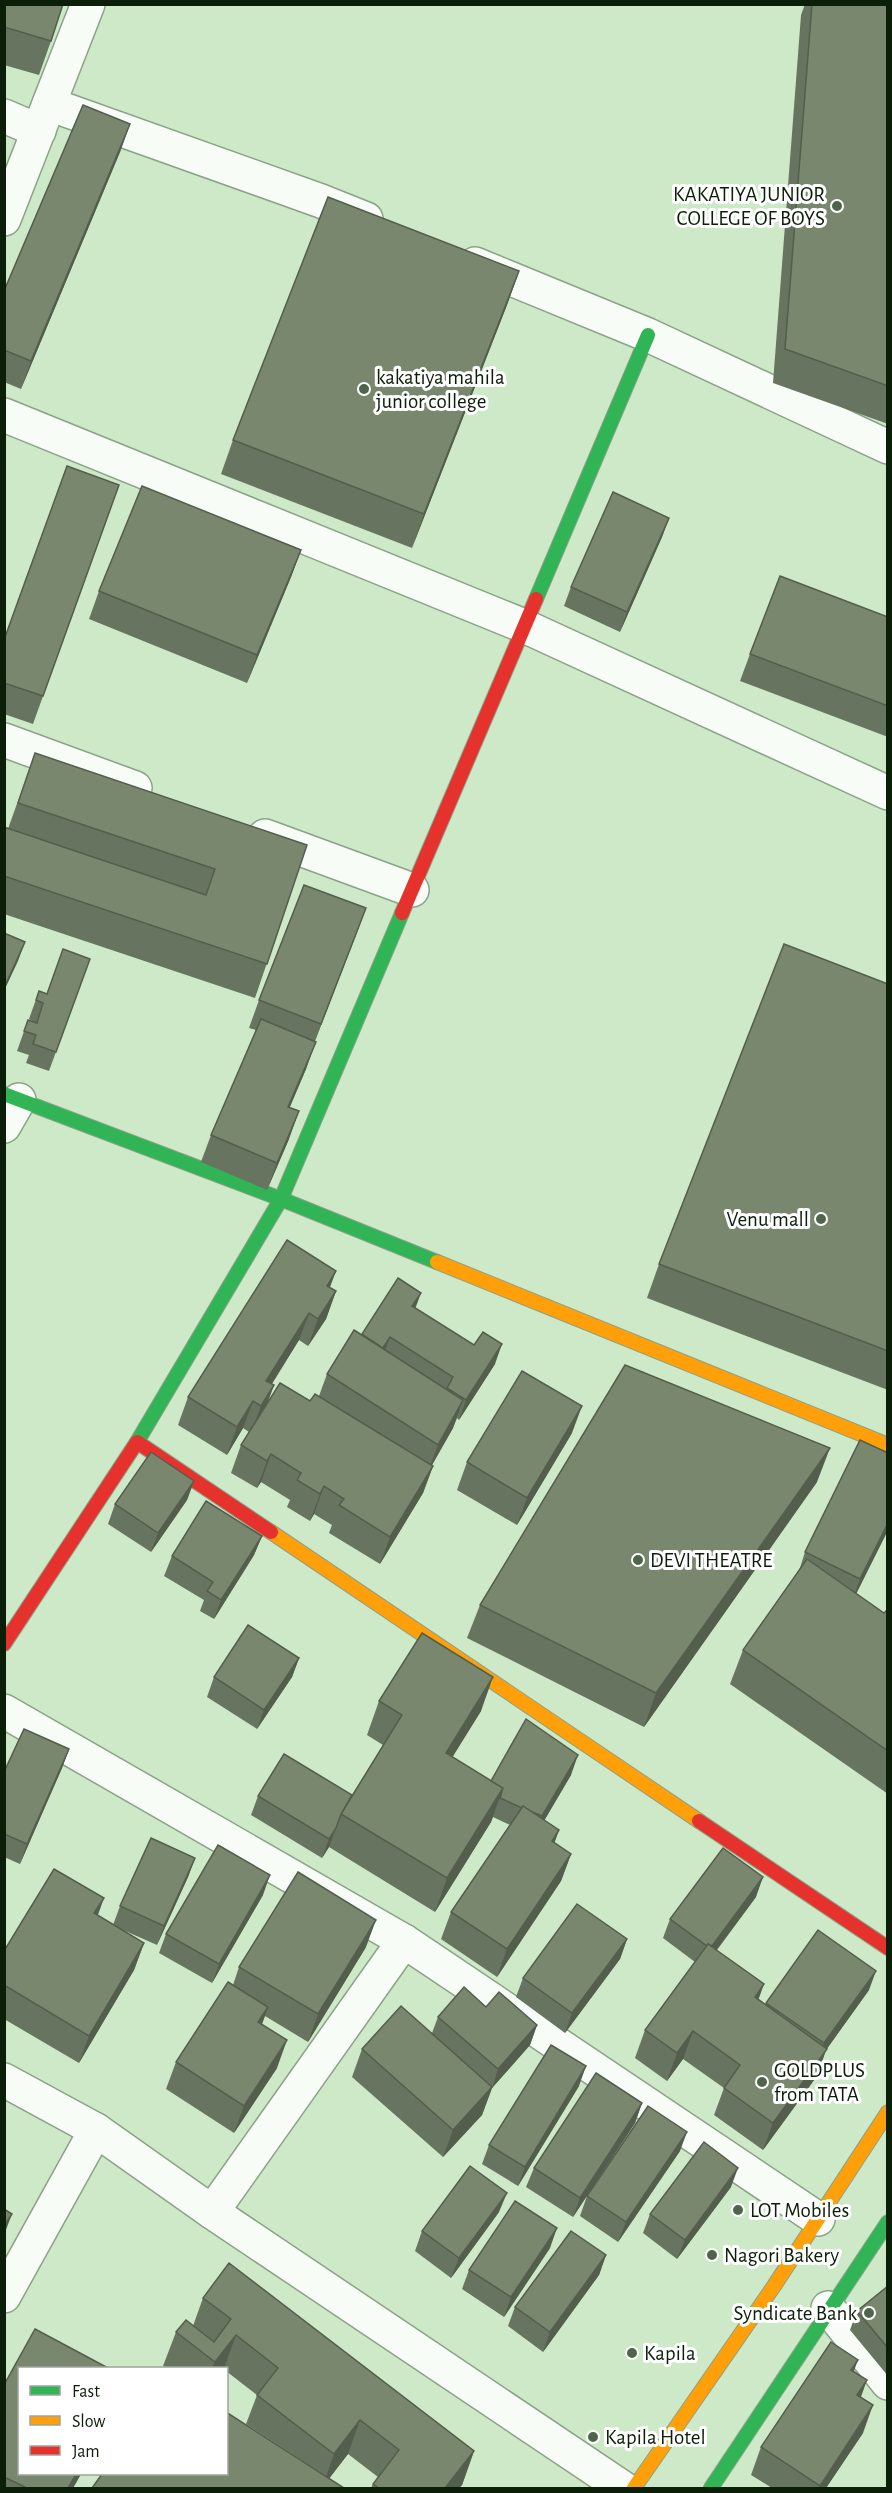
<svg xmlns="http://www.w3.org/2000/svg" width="892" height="2493" font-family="'Alegreya Sans',sans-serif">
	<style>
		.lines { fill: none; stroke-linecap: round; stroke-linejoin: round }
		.street-casing { stroke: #8ca288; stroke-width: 36 }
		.fast-casing { stroke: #8ca288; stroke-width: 16 }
		.slow-casing { stroke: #8ca288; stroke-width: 16 }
		.jam-casing { stroke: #8ca288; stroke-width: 16 }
		.street { stroke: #f8fcf7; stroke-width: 33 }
		.fast { stroke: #30b455; stroke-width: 14 }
		.slow { stroke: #ff9f0a; stroke-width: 14 }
		.jam { stroke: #e5322d; stroke-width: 14 }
		.wall { fill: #67745f }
		.shaded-wall { fill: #545e4d }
		.building { fill: #78876e; stroke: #545e4d; stroke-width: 1.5 }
		.poi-dot { fill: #4f654b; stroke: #fff; stroke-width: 2 }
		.labels { text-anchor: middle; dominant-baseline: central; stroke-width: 6; stroke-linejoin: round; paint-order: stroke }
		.poi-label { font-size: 21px; fill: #0b1e07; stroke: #fff; text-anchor: start }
	</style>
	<rect width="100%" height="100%" fill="#cde9c8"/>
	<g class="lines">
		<g class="street-casing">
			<g id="street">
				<path d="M49,104L321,201L366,219"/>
				<path d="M4,116L39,131"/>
				<path d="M4,219L88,4"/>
				<path d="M475,264L648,335L888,447"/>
				<path d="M4,415L524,626L888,793"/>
				<path d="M4,740L135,788"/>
				<path d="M265,836L412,890"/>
				<path d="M4,1126L19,1100"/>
				<path d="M4,1711L404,1941L818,2219"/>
				<path d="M4,2080L96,2130"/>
				<path d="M212,2212L404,1941"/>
				<path d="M4,2296L96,2130L212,2212L623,2488"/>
				<path d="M828,2308L888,2383"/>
			</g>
		</g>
		<g class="fast-casing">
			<g id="fast">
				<path d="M536,599L648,335"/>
				<path d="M4,1094L281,1199L437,1262"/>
				<path d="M137,1442L281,1199L402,913"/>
				<path d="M711,2488L888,2222"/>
			</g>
		</g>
		<g class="slow-casing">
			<g id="slow">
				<path d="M437,1262L888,1445"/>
				<path d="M271,1532L699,1821"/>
				<path d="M634,2488L774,2286L888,2112"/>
			</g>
		</g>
		<g class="jam-casing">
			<g id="jam">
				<path d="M402,913L536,599"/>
				<path d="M4,1644L137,1442L271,1532"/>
				<path d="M699,1821L888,1948"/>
			</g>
		</g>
		<use href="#street" class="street"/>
		<use href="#fast" class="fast"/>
		<use href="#slow" class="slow"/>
		<use href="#jam" class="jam"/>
	</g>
	<g class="wall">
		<path d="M4,4L51,41L39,75L4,65Z"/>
		<path d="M805,4H888V424L773,383L801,15Z"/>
		<path d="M130,124L120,152L21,389L4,382V291Z"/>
		<path d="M519,271L507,305L412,548L221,474L233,440Z"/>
		<path d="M119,485L33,724L4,714V639Z"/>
		<path d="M669,518L662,537L620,632L564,606L571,587Z"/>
		<path d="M301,550L291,577L247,683L89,619L99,591Z"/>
		<path d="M888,617V737L740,681L750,654Z"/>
		<path d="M35,753L307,845L255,998L4,914V827L8,829Z"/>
		<path d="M366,908L315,1041L306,1069L290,1107L289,1139L267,1190L201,1162L211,1135L256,1030L249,1028L259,1000Z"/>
		<path d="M90,959L49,1071L26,1063L29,1055L17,1051L28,1020L36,1023L29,1019L39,991L47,994Z"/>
		<path d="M888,984V1390L647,1298L659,1264Z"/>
		<path d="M330,1288L336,1291L326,1319L308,1346L299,1340L272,1384L274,1385L267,1404L310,1401L319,1396L327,1374L362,1335L415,1308L495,1364L459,1420L457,1418L453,1428L432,1465L433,1466L423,1493L380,1564L329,1533L332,1525L314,1514L310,1521L287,1507L290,1500L261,1482L257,1488L231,1473L241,1445L249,1432L243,1428L227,1455L178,1425L188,1397Z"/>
		<path d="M572,1433L517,1525L457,1490L467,1462Z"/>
		<path d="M888,1453V1530L856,1594L884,1613L888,1609V1794L730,1684L743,1650L799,1571L805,1552Z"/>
		<path d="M194,1481L187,1500L151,1552L108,1524L115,1504Z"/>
		<path d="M817,1482L644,1727L467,1638L480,1605Z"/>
		<path d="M262,1536L254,1555L214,1619L200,1611L204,1600L164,1576L172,1556Z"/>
		<path d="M299,1658L292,1677L257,1729L207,1697L214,1677Z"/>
		<path d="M379,1701L481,1711L452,1757L491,1781L571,1775L544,1821L559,1830L554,1843L571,1854L561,1881L497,1977L441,1939L451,1912L510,1825L493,1817L491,1822L435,1912L329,1847L322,1858L251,1815L258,1796L352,1795L383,1745L367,1735Z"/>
		<path d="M69,1749L62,1768L20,1864L4,1857V1772Z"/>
		<path d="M195,1858L188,1877L157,1945L123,1930L144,1943L134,1970L79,2063L4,2019V1951L113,1925L120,1906Z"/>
		<path d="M263,1895L212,1983L159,1953L166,1934Z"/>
		<path d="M756,1897L717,1950L759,2000L766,2005V2003L869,1990L826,2050L817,2076L763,2150L714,2115L724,2088L683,2059L667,2081L635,2058L645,2030L695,1962L663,1938L670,1919Z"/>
		<path d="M627,1939L620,1959L565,2033L516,1997L523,1978Z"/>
		<path d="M366,1947L308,2042L265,2016L262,2024L277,2068L234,2133L166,2089L176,2062L233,1985L239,1967Z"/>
		<path d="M486,2007L537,2025L530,2045L492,2088L482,2115L443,2157L352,2077L362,2049L432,2033L438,2017Z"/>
		<path d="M579,2086L518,2186L482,2164L489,2145Z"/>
		<path d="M642,2103L635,2123L573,2217L526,2187L534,2168Z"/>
		<path d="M680,2151L618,2242L580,2216L587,2196Z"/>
		<path d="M731,2187L677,2259L643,2233L650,2214Z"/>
		<path d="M499,2212L451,2278L415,2251L422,2231Z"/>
		<path d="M550,2248L504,2317L462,2289L469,2270Z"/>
		<path d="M606,2255L599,2275L543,2352L508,2326L515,2307Z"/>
		<path d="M888,2286V2376L850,2330L857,2311Z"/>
		<path d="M203,2298L474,2451L462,2485L459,2488H371L373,2484L378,2477L348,2454L329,2478L246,2424L257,2395L226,2371V2368H167L163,2366L176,2332L193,2326Z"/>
		<path d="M854,2371L861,2397L863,2433L826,2488H772L751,2475L761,2447Z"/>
		<path d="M4,2385L81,2474L73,2488H4Z"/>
	</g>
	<g class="shaded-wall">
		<path d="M130,124L120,152L21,389L31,361Z"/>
		<path d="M519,271L507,305L412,548L424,514Z"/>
		<path d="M669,518L662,537L620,632L627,612Z"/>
		<path d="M301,550L291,577L247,683L257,655Z"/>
		<path d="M366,908L356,935L311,1051L321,1024Z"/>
		<path d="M25,942L18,961L4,991V988Z"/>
		<path d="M316,1042L306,1069L278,1134L288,1107Z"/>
		<path d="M299,1111L289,1139L267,1190L277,1163Z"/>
		<path d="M336,1271L326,1298L327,1286Z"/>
		<path d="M336,1291L326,1319L308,1346L318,1319Z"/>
		<path d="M421,1293L414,1312L412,1306Z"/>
		<path d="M309,1313L299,1340L259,1404L266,1381Z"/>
		<path d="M390,1337L383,1356V1348Z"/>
		<path d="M502,1344L495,1364L459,1420L466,1400Z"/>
		<path d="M274,1385L264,1412L251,1433L261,1406Z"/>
		<path d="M463,1400L453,1428L428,1472L438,1445Z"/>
		<path d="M253,1401L243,1428L227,1455L237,1427Z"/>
		<path d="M582,1406L572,1433L517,1525L527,1498Z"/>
		<path d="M830,1448L817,1482L644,1727L656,1693Z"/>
		<path d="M271,1454L261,1482L257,1488L267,1461Z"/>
		<path d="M433,1466L423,1493L380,1564L390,1537Z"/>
		<path d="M194,1481L187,1500L151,1552L158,1533Z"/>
		<path d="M324,1486L314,1514L310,1521L320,1494Z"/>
		<path d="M888,1523V1530L850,1606L860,1579Z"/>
		<path d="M262,1536L254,1555L214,1619L221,1600Z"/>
		<path d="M299,1658L292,1677L257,1729L264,1710Z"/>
		<path d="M493,1677L481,1711L434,1787L446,1753Z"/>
		<path d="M69,1749L62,1768L20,1864L27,1844Z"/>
		<path d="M578,1755L571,1775L535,1836L542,1816Z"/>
		<path d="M503,1788L491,1822L435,1912L447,1878Z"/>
		<path d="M336,1828L329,1847L322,1858L329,1839Z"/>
		<path d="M559,1830L549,1858L552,1841Z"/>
		<path d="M571,1854L561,1881L497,1977L507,1949Z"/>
		<path d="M195,1858L188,1877L157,1945L164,1926Z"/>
		<path d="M270,1875L263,1895L212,1983L219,1964Z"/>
		<path d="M763,1877L756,1897L703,1968L710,1948Z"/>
		<path d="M104,1898L94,1926V1913Z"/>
		<path d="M376,1920L366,1947L308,2042L318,2014Z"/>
		<path d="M627,1939L620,1959L565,2033L572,2013Z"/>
		<path d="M144,1943L134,1970L79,2063L89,2036Z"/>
		<path d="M876,1971L869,1990L826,2050L817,2076L763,2150L773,2123L818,2061L824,2043Z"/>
		<path d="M764,1984L754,2012L755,1997Z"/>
		<path d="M268,2007L258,2035V2022Z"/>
		<path d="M537,2025L530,2045L492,2088L482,2115L443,2157L453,2130L492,2088L498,2069Z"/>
		<path d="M693,2031L683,2059L667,2081L677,2053Z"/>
		<path d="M287,2040L277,2068L234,2133L244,2106Z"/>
		<path d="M586,2066L579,2086L518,2186L525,2167Z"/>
		<path d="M642,2103L635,2123L573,2217L580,2198Z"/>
		<path d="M687,2132L680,2151L618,2242L626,2222Z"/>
		<path d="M738,2168L731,2187L677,2259L685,2240Z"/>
		<path d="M507,2193L499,2212L451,2278L459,2258Z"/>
		<path d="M12,2214L4,2235V2226Z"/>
		<path d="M557,2228L550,2248L504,2317L511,2297Z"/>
		<path d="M606,2255L599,2275L543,2352L550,2332Z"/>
		<path d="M236,2335L224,2368H212L215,2362Z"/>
		<path d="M858,2360L848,2387L851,2370Z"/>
		<path d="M867,2380L857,2408V2395Z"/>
		<path d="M873,2405L863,2433L826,2488H819Z"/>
		<path d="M360,2420L348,2454L322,2488L334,2454Z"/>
		<path d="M474,2451L462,2485L459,2488H445Z"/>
		<path d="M76,2474H81L73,2488H68Z"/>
	</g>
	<g class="building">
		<path d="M4,4H63L51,41L4,27Z"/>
		<path d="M812,4H888V386L785,349Z"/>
		<path d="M83,105L130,124L31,361L4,350V291Z"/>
		<path d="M328,197L519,271L424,514L233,440Z"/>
		<path d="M67,466L119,485L43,696L4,683V640Z"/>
		<path d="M142,486L301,550L257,655L99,591Z"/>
		<path d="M613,492L669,518L627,612L571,587Z"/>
		<path d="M780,576L888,617V706L750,654Z"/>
		<path d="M35,753L307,845L267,964L4,876V827L206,895L215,869L18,803Z"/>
		<path d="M304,885L366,908L321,1024L259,1000Z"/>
		<path d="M4,933L25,942L4,988Z"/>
		<path d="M784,944L888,984V1351L659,1264Z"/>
		<path d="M63,949L90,959L56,1052L33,1044L36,1035L24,1031L28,1020L37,1023L43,1003L36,1000L39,991L47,994Z"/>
		<path d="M261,1019L316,1042L288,1107L299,1111L277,1163L211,1135Z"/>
		<path d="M287,1240L336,1271L327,1286L336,1291L318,1319L309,1313L266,1381L274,1385L261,1406L253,1401L237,1427L188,1397Z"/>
		<path d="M398,1278L421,1293L412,1306L474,1345L483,1332L502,1344L466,1400L447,1388L453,1377L390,1337L383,1348L362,1334Z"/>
		<path d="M354,1330L463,1400L438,1445L327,1374Z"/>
		<path d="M625,1365L830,1448L656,1693L480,1605Z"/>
		<path d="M522,1371L582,1406L527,1498L467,1462Z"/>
		<path d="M280,1383L310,1401L315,1394L433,1466L390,1537L339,1505L344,1499L324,1486L320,1494L297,1480L301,1473L271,1454L267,1461L241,1445Z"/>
		<path d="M860,1440L888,1453V1523L860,1579L805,1552Z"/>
		<path d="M151,1452L194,1481L158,1533L115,1504Z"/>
		<path d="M206,1501L262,1536L221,1600L207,1591L213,1582L172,1556Z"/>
		<path d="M807,1559L884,1613L888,1609V1751L743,1650Z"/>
		<path d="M248,1625L299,1658L264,1710L214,1677Z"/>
		<path d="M422,1633L493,1677L446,1753L503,1788L447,1878L341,1814L402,1715L379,1701Z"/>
		<path d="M526,1719L578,1755L542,1816L530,1811L523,1806L522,1808L500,1798L503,1788L491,1781Z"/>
		<path d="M24,1729L69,1749L27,1844L4,1834V1772Z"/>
		<path d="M284,1754L352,1795L341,1814L336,1828L329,1839L258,1796Z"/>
		<path d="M523,1806L559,1830L552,1841L571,1854L507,1949L451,1912Z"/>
		<path d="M151,1838L195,1858L164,1926L120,1906Z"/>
		<path d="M218,1845L270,1875L219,1964L166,1934Z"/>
		<path d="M723,1848L763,1877L712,1946L708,1944L707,1946L670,1919Z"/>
		<path d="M54,1869L104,1898L94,1913L144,1943L89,2036L4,1985V1951Z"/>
		<path d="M298,1872L376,1920L318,2014L239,1967Z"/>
		<path d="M577,1904L627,1939L572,2013L523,1978Z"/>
		<path d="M818,1930L876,1971L824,2043L766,2003Z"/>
		<path d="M708,1944L764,1984L755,1997L827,2049L773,2123L724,2088L740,2065L693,2031L677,2053L645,2030Z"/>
		<path d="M228,1982L268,2007L258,2022L287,2040L244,2106L176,2062Z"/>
		<path d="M464,1987L486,2007L499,1992L537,2025L498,2069L438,2017Z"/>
		<path d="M401,2006L492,2087L453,2130L362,2049Z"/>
		<path d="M551,2045L586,2066L525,2167L489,2145Z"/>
		<path d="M596,2073L642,2103L580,2198L534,2168Z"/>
		<path d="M648,2106L687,2132L626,2222L587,2196Z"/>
		<path d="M704,2142L738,2168L685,2240L650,2214Z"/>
		<path d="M470,2166L507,2193L459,2258L422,2231Z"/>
		<path d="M515,2201L557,2228L511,2297L469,2270Z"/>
		<path d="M4,2209L12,2214L4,2226Z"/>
		<path d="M571,2231L606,2255L550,2332L515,2307Z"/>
		<path d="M229,2263L474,2451L445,2488H379L373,2484L399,2450L360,2420L334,2454L257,2395L278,2368L236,2335L215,2362L176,2332L186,2320L214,2342L231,2319L203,2298Z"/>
		<path d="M888,2286V2348L857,2311Z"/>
		<path d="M35,2329L108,2368H20V2474H76L68,2488H27L4,2477V2385Z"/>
		<path d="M831,2342L858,2360L851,2370L867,2380L857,2395L873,2405L820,2486L761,2447Z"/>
		<path d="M226,2412L344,2488H92L102,2474H226Z"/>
	</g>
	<g class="poi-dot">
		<circle cx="837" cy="206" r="6"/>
		<circle cx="364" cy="389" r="6"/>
		<circle cx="821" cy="1219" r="6"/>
		<circle cx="638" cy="1560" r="6"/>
		<circle cx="762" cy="2082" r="6"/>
		<circle cx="738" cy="2210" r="6"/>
		<circle cx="712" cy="2255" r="6"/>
		<circle cx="869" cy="2313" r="6"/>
		<circle cx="632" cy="2353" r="6"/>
		<circle cx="593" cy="2437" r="6"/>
	</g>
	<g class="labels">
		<g class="poi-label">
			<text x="825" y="194" text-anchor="end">KAKATIYA JUNIOR<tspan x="825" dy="24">COLLEGE OF BOYS</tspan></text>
			<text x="376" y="377">kakatiya mahila<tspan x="376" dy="24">junior college</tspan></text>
			<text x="809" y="1219" text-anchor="end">Venu mall</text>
			<text x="650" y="1560">DEVI THEATRE</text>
			<text x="774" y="2070">GOLDPLUS<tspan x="774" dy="24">from TATA</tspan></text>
			<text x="750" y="2210">LOT Mobiles</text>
			<text x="724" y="2255">Nagori Bakery</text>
			<text x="857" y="2313" text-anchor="end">Syndicate Bank</text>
			<text x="644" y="2353">Kapila</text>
			<text x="605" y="2437">Kapila Hotel</text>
		</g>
	</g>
	<rect width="892" height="2493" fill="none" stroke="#0b1e07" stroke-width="12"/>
	<rect x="18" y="2367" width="210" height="108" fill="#ffffff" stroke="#9da59c" stroke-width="1.5"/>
	<rect x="30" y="2386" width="30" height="9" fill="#30b455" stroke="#9da59c" stroke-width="1.5"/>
	<text x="72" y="2397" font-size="18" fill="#0b1e07">Fast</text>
	<rect x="30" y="2416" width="30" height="9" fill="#ff9f0a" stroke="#9da59c" stroke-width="1.5"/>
	<text x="72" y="2427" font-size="18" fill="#0b1e07">Slow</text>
	<rect x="30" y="2446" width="30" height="9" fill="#e5322d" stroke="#9da59c" stroke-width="1.5"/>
	<text x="72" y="2457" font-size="18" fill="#0b1e07">Jam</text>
</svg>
